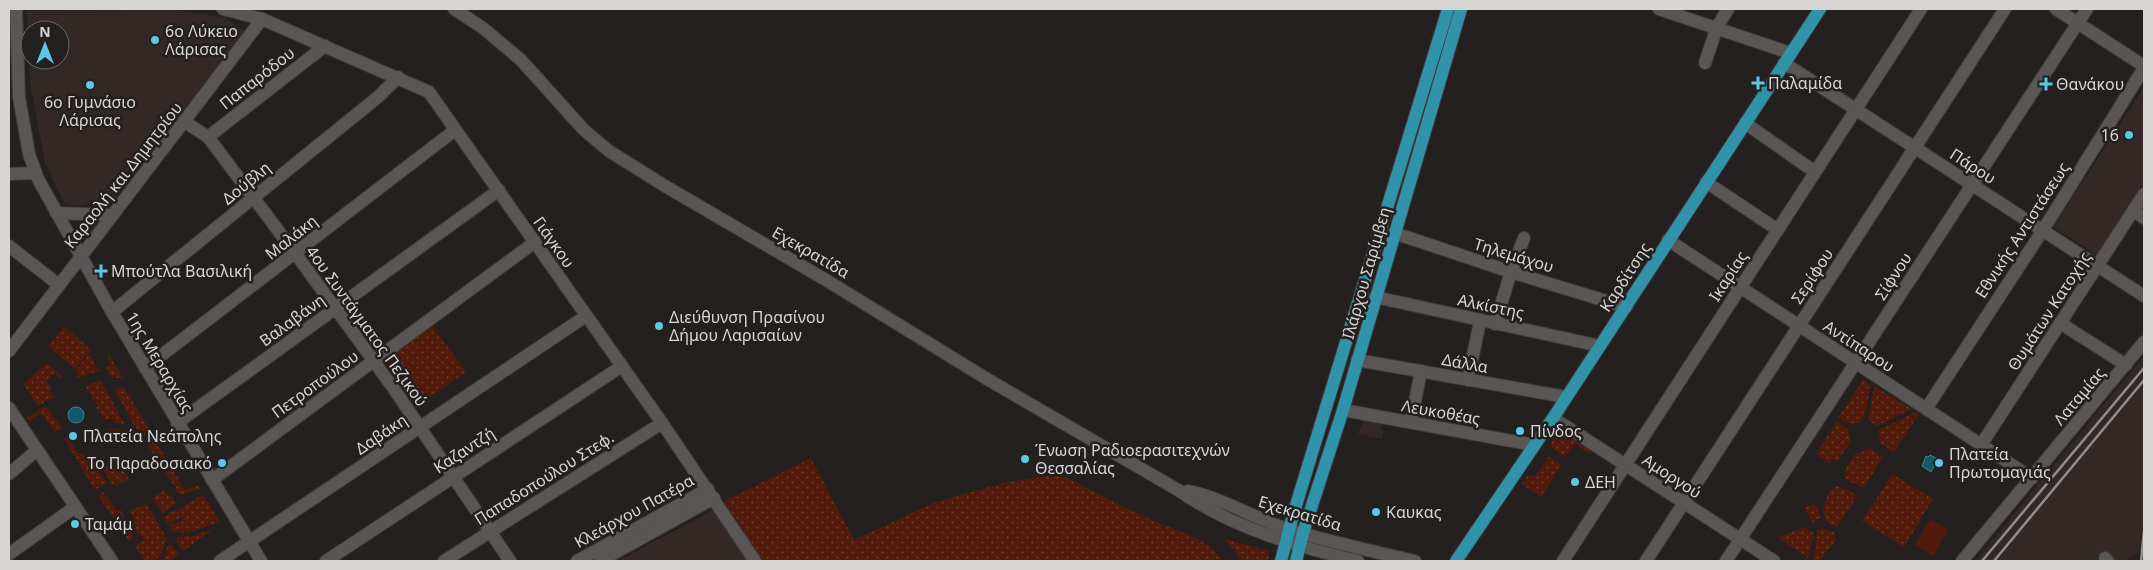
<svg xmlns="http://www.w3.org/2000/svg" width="2153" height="570" font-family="'Noto Sans',sans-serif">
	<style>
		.built { fill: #322825; fill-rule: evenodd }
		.grass { fill: url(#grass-dots) }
		.pitch { fill: #511a0a }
		.water { fill: #105a6e; stroke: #4c7f8d }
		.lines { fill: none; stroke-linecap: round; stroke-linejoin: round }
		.minor-casing { stroke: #3e3b3a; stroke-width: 14 }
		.major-casing { stroke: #3e3b3a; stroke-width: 14 }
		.minor { stroke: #5a5655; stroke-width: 12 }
		.major { stroke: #3193aa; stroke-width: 12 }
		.rail { stroke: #918e8e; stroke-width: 2.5 }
		.poi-dot { fill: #5dc7e8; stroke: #24201f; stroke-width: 2 }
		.labels { text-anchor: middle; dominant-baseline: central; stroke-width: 5; stroke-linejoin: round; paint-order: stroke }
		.poi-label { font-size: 16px; fill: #d8d5d5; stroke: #24201f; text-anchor: start }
		.street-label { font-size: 16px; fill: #d8d5d5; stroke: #24201f }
	</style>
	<defs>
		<pattern id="grass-dots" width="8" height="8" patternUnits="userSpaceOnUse" patternTransform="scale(1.25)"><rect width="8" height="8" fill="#511a0a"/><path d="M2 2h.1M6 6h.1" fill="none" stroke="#693a2d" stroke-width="1.8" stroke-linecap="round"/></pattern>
	</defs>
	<rect width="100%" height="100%" fill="#24201f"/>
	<g class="built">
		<path d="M171,10L224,17L245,31L113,199L84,205H69L64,203L45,163L30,82L27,11ZM30,30H60V60H30Z"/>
		<path d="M2144,87V182L2097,255L2053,227Z"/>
		<path d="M2144,356V545L2138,553L2125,561H1975Z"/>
		<path d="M1363,421L1382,424L1381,429L1384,430L1382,439L1358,434Z"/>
		<path d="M713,510L748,561H618Z"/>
	</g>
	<g class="grass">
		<path d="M64,326L91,350L75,369L48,346Z"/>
		<path d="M433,326L466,372L415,407L383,362Z"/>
		<path d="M108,353L123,378L122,379L111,377L106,368L109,366Z"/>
		<path d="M89,354L92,357L96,369L102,370L78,378L76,370Z"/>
		<path d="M47,363L62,376L61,379L54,373L46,382L52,388L50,391L54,397L38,406L23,384Z"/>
		<path d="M100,379L124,423L123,424L115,423L111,418L105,420L96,408L98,406L86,387Z"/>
		<path d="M1863,380L1871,385L1864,419C1855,427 1847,423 1838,418Z"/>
		<path d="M123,386L153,435L150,438L140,435L115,391Z"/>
		<path d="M1874,386L1912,409L1877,426L1868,420Z"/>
		<path d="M45,406L63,429L55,432L41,413L29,421L27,418Z"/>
		<path d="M1915,412L1919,414L1894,452L1880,443L1879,430Z"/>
		<path d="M1837,421L1848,429L1850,443L1837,462L1832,459L1829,464L1816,454Z"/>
		<path d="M108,428L127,431L131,437V441L116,440Z"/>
		<path d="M1561,428L1592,450L1589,454L1575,444L1565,457L1549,446Z"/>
		<path d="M68,438L78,453L89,457L107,483L95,490L64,439Z"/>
		<path d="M155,440L185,490L197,485L200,489L180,495L149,447V443Z"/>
		<path d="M1870,448L1883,457L1863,488L1845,479V470L1855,454Z"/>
		<path d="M1549,456L1562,464L1541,497L1522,484L1527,476L1536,475Z"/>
		<path d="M811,458L854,540L936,502L1007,482L1041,477L1050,469C1083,486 1116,504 1150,519C1174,530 1207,537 1223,561H763L724,501Z"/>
		<path d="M119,464L129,479L116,485L111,483L101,466L112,467Z"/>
		<path d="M1892,474L1933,499L1904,547L1862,521Z"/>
		<path d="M1837,486L1858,495L1836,528C1833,526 1828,523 1826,520C1819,510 1827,491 1837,486Z"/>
		<path d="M164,490L177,503L163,513L152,498Z"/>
		<path d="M103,492L116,510H121L133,538L129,541L98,495Z"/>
		<path d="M203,495L220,522L187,533L172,531L169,525L181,521L184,518L178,509Z"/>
		<path d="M146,503L167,539C161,554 162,561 144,561L135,546L144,540L140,534L137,535L131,511Z"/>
		<path d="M1814,503L1822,517L1813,523L1804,508Z"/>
		<path d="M177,509L182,517L168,524L163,517Z"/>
		<path d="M1804,527L1814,533L1808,558L1778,538Z"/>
		<path d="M1823,528L1835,533L1836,540L1819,561H1813L1818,529Z"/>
		<path d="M209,530L210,532L183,551L176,541L179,537L192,536Z"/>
		<path d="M1225,539L1270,551L1268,561H1242Z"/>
		<path d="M171,544L179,555L170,561H163L167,547Z"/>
	</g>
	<path class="pitch" d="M1930,519L1948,530L1933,556L1915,545Z"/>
	<g class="water">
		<circle cx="76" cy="415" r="8"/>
		<path d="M1930,455L1938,459L1931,472L1922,466L1926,456L1928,457Z"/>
	</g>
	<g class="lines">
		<g class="minor-casing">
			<g id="minor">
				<path d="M16,9L19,97L29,154L38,179L112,312L261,561"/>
				<path d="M223,9L262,19L429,92L662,423L755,561"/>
				<path d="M454,9L483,28L521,60L584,130L609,151L665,186L826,280L987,379L1178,490C1231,527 1295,546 1358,561"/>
				<path d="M1659,9L1790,53"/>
				<path d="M2056,9L2144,66"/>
				<path d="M1705,63L1717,27L1728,9"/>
				<path d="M1784,63L2144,296"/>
				<path d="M185,122L208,137L298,257L394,389L510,561"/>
				<path d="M1745,123L1815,172"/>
				<path d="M208,137L325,46"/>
				<path d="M9,174L36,173"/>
				<path d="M1706,182L1778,230"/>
				<path d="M2134,211L2144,218"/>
				<path d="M56,213L113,215"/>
				<path d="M1394,233L1511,272L1626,307"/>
				<path d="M1668,240L2032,478"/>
				<path d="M9,246L59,285"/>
				<path d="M1375,297L1600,346"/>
				<path d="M112,312L378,97L398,77"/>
				<path d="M2060,323L2126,365"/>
				<path d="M1495,324L1511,272L1524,238"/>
				<path d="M9,351L262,19"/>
				<path d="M1357,360L1566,397"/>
				<path d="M145,368L455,130"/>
				<path d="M1468,380L1480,321"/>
				<path d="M9,408L112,561"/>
				<path d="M1926,409L2043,230L2144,68"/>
				<path d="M1343,410L1534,445"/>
				<path d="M1553,418L1774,561"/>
				<path d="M1411,422L1421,371"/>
				<path d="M177,423L499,190"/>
				<path d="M1981,445L2144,194"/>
				<path d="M9,474L37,450"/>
				<path d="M212,480L535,242"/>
				<path d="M1188,491C1219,497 1251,516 1281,527C1325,541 1370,551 1415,561"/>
				<path d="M9,554L75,507"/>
				<path d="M2105,558L2108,561"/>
				<path d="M220,561L586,316"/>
				<path d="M326,561L622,366"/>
				<path d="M444,561L662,423"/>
				<path d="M577,561L708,489"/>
				<path d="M600,561L714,498"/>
				<path d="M1563,561L1921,9"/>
				<path d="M1646,561L2005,9"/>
				<path d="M1726,561L2087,9"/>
				<path d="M1962,561L2144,342"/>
			</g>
		</g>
		<g class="major-casing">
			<g id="major">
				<path d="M1281,561L1293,515L1448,9"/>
				<path d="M1296,561L1303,533L1343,410L1461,9"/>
				<path d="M1456,561L1553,418L1820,9"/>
			</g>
		</g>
		<use href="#minor" class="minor"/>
		<use href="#major" class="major"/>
		<g class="rail">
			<path d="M1982,561L2144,368"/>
			<path d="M1994,561L2144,380"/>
			<path d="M2141,561L2144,531"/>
		</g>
	</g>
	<g class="poi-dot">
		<circle cx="155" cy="40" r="5"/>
		<path d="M1755.5 75.5h5v5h5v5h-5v5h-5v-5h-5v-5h5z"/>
		<path d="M2043.5 76.5h5v5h5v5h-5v5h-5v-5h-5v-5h5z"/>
		<circle cx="90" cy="85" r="5"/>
		<circle cx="2129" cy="135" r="5"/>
		<path d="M98.5 263.5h5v5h5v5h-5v5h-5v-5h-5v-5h5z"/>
		<circle cx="659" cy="326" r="5"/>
		<circle cx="1520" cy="431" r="5"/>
		<circle cx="73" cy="436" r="5"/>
		<circle cx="1025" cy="459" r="5"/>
		<circle cx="222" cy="463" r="5"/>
		<circle cx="1939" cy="463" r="5"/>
		<circle cx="1575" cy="482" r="5"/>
		<circle cx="1376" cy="512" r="5"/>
		<circle cx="75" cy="524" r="5"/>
	</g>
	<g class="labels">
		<g class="poi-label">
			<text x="165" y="31">6ο Λύκειο<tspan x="165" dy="18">Λάρισας</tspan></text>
			<text x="1768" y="83">Παλαμίδα</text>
			<text x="2056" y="84">Θανάκου</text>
			<text x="90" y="102" text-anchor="middle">6ο Γυμνάσιο<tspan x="90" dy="18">Λάρισας</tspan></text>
			<text x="2119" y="135" text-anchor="end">16</text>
			<text x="111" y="271">Μπούτλα Βασιλική</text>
			<text x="669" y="317">Διεύθυνση Πρασίνου<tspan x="669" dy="18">Δήμου Λαρισαίων</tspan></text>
			<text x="1530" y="431">Πίνδος</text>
			<text x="83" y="436">Πλατεία Νεάπολης</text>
			<text x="1035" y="450">Ένωση Ραδιοερασιτεχνών<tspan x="1035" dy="18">Θεσσαλίας</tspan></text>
			<text x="1949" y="454">Πλατεία<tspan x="1949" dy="18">Πρωτομαγιάς</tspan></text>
			<text x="212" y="463" text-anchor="end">Το Παραδοσιακό</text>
			<text x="1585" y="482">ΔΕΗ</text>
			<text x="1386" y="512">Καυκας</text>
			<text x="85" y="524">Ταμάμ</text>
		</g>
		<g class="street-label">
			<text transform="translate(257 78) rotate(-38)">Παπαρόδου</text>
			<text transform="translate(1973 166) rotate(33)">Πάρου</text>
			<text transform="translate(123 175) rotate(-52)">Καραολή και Δημητρίου</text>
			<text transform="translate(246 183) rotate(-39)">Δούβλη</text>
			<text transform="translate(2022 230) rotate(-57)">Εθνικής Αντιστάσεως</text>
			<text transform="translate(291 237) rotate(-38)">Μαλάκη</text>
			<text transform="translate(554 242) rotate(55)">Γιάγκου</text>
			<text transform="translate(811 252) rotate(30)">Εχεκρατίδα</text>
			<text transform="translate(1514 255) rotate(17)">Τηλεμάχου</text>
			<text transform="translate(1366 273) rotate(-74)">Ιλάρχου Σαρίμβεη</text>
			<text transform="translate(1728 276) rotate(-57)">Ικαρίας</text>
			<text transform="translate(1812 276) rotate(-57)">Σερίφου</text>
			<text transform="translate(1893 276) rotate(-57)">Σίφνου</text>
			<text transform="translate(1625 277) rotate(-57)">Καρδίτσης</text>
			<text transform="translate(1491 306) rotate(12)">Αλκίστης</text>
			<text transform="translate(2049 311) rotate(-57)">Θυμάτων Κατοχής</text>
			<text transform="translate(292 320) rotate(-36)">Βαλαβάνη</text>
			<text transform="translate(367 326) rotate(54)">4ου Συντάγματος Πεζικού</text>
			<text transform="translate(1859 346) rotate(33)">Αντίπαρου</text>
			<text transform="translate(160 362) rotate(59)">1ης Μεραρχίας</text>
			<text transform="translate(1465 363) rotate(10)">Δάλλα</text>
			<text transform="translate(315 384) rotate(-36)">Πετροπούλου</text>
			<text transform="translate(2079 396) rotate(-50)">Λαταμίας</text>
			<text transform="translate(1441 412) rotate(10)">Λευκοθέας</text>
			<text transform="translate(381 434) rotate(-34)">Δαβάκη</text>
			<text transform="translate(464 450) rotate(-33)">Καζαντζή</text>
			<text transform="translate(1672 476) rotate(33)">Αμοργού</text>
			<text transform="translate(544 478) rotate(-32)">Παπαδοπούλου Στεφ.</text>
			<text transform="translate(634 511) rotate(-29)">Κλεάρχου Πατέρα</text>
			<text transform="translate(1300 513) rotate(17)">Εχεκρατίδα</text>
		</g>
	</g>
	<rect width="2153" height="570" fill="none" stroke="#d8d5d5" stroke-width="20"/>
	<g transform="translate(45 45)"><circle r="24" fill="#24201f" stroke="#6c6868"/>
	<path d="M0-4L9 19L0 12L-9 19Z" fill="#5dc7e8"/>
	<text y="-8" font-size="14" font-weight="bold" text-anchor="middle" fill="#d8d5d5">N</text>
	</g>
</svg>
